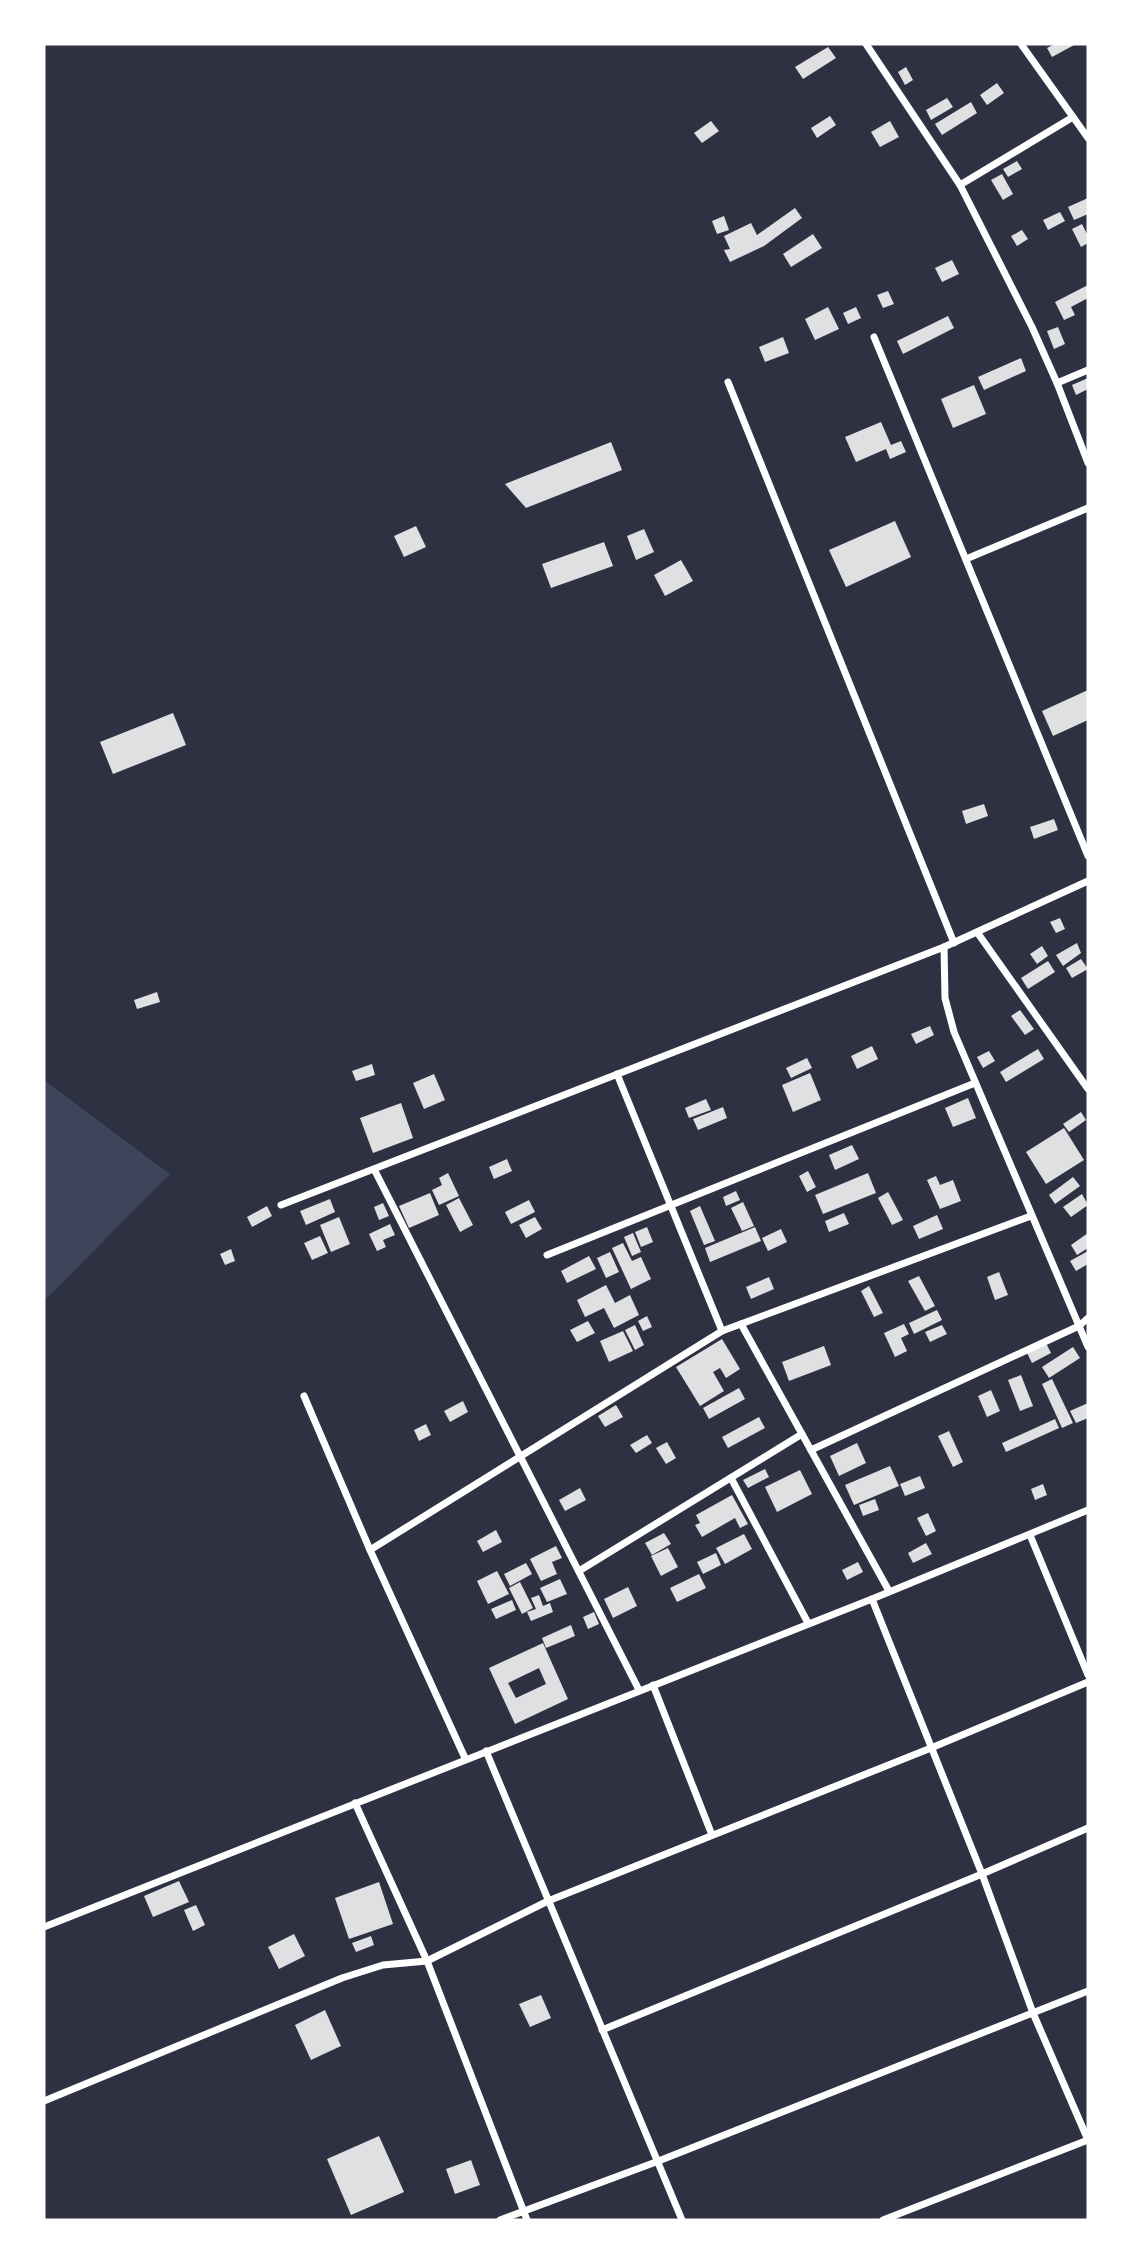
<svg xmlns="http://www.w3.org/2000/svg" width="1132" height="2264" font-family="Raleway,sans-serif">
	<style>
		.green { fill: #3c4559 }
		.building { fill: #e0e0e3; fill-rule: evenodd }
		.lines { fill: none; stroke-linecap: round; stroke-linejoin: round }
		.minor { stroke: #fff; stroke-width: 7 }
	</style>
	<rect width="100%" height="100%" fill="#2d3142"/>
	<path class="green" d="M44,1080L170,1174L44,1301Z"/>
	<g class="building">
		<path d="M1055,44H1076L1052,57L1047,48Z"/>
		<path d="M828,47L836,58L803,79L795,67Z"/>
		<path d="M906,67L913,80L905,85L898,72Z"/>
		<path d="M997,83L1004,93L987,105L980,95Z"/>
		<path d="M947,98L953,107L931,120L926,110Z"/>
		<path d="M971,102L977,113L942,135L935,124Z"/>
		<path d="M830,116L836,125L817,138L811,128Z"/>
		<path d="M711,121L719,131L702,143L694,133Z"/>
		<path d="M890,121L899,137L880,147L871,132Z"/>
		<path d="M1017,161L1022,169L1008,177L1003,169Z"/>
		<path d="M1002,174L1013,194L1003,200L991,180Z"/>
		<path d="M1088,198V214L1074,220L1068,207Z"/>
		<path d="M795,208L802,218L764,246L730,262L724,250L730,249L724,236L751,223L757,235Z"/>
		<path d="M1060,212L1065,221L1048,230L1043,220Z"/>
		<path d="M724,216L729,230L717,234L712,221Z"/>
		<path d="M1082,224L1088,236V243L1081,247L1072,229Z"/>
		<path d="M1022,230L1028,239L1017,246L1011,236Z"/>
		<path d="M813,234L822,248L791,267L783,254Z"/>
		<path d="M952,260L959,274L942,282L935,268Z"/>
		<path d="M1088,285V298L1071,307L1075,315L1064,320L1055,302Z"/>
		<path d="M888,291L894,304L883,308L877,295Z"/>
		<path d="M828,307L839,329L815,340L805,319Z"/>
		<path d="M856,307L861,318L848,324L843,313Z"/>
		<path d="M948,316L954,328L903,354L897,341Z"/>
		<path d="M1058,327L1065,344L1054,349L1047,331Z"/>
		<path d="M783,337L789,353L765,362L759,347Z"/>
		<path d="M1021,358L1026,371L984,390L978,377Z"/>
		<path d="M1088,378V389L1076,395L1072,385Z"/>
		<path d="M974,385L986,414L953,428L941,399Z"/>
		<path d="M881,422L891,445L901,441L906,452L890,459L886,449L856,462L845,437Z"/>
		<path d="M611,442L622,470L526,508L505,484Z"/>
		<path d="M895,521L911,557L846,587L829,550Z"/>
		<path d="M416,526L426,547L404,557L394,536Z"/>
		<path d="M644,529L654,552L636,560L627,536Z"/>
		<path d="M604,542L613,566L551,588L542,564Z"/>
		<path d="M681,560L693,581L665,596L654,575Z"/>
		<path d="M1088,690V720L1053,736L1042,711Z"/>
		<path d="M173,713L186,745L113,774L100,742Z"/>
		<path d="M984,804L988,816L966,824L962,811Z"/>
		<path d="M1054,819L1058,830L1034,839L1030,827Z"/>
		<path d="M1060,918L1065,929L1056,933L1050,922Z"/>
		<path d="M1077,943L1081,953L1063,966L1056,955Z"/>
		<path d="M1042,946L1048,956L1037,964L1030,954Z"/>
		<path d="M1081,959L1088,969L1072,978L1066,968Z"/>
		<path d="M1048,961L1055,972L1028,989L1021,978Z"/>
		<path d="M157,992L160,1002L137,1009L134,1000Z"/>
		<path d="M1020,1010L1034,1029L1025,1035L1011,1016Z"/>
		<path d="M930,1026L934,1035L916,1044L911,1034Z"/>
		<path d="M872,1046L878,1059L857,1069L851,1056Z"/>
		<path d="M1038,1049L1044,1059L1006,1082L1000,1072Z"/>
		<path d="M989,1051L995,1061L983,1068L977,1057Z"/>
		<path d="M807,1058L812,1068L791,1078L786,1068Z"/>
		<path d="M372,1064L375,1075L356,1081L352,1071Z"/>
		<path d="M810,1073L821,1100L793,1112L782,1085Z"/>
		<path d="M434,1074L445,1100L424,1109L413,1083Z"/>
		<path d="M968,1098L976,1118L953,1127L945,1108Z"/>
		<path d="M706,1099L711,1110L689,1118L685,1108Z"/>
		<path d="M401,1103L413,1138L373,1153L360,1118Z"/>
		<path d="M723,1107L727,1118L698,1130L693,1119Z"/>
		<path d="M1081,1112L1086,1120L1069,1132L1063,1124Z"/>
		<path d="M1064,1128L1084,1160L1046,1184L1026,1152Z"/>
		<path d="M852,1145L859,1159L835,1170L829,1155Z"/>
		<path d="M507,1159L512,1171L494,1179L489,1167Z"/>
		<path d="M808,1171L816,1187L807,1192L799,1176Z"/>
		<path d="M448,1173L459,1196L439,1205L432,1190L442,1185L439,1178Z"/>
		<path d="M868,1173L876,1193L823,1214L815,1195Z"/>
		<path d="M936,1176L940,1185L953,1180L961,1201L940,1209L927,1180Z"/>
		<path d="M1073,1177L1080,1186L1055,1204L1049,1195Z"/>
		<path d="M736,1191L740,1200L726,1206L723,1197Z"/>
		<path d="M888,1192L903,1220L892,1225L878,1198Z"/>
		<path d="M430,1193L439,1215L409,1228L399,1206Z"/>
		<path d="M1082,1194L1088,1205L1071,1217L1063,1207Z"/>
		<path d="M459,1198L473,1225L460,1232L446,1205Z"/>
		<path d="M330,1199L335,1212L306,1225L300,1211Z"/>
		<path d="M529,1200L535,1212L511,1224L505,1212Z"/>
		<path d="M743,1202L754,1226L742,1231L731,1208Z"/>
		<path d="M383,1203L389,1216L379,1220L374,1207Z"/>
		<path d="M267,1206L272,1216L252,1227L247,1217Z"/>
		<path d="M700,1206L715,1241L704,1245L690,1211Z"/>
		<path d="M844,1213L849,1224L829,1232L825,1221Z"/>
		<path d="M937,1215L943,1229L919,1239L913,1226Z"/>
		<path d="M339,1217L350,1244L331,1252L320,1225Z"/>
		<path d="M535,1217L542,1229L526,1238L519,1225Z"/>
		<path d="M390,1224L395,1235L383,1240L386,1247L377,1251L369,1234Z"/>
		<path d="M647,1227L653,1242L641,1247L635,1232Z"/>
		<path d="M755,1227L761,1241L710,1262L705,1248Z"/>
		<path d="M781,1229L787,1242L768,1251L762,1238Z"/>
		<path d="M633,1233L641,1252L632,1256L624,1237Z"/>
		<path d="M1088,1233V1248L1077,1255L1071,1245Z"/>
		<path d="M320,1236L328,1253L312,1260L304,1243Z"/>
		<path d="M623,1243L632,1261L641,1257L651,1279L631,1289L612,1248Z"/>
		<path d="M231,1249L235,1261L225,1265L220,1254Z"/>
		<path d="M1088,1251V1264L1076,1271L1070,1261Z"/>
		<path d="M610,1252L619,1272L606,1278L597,1258Z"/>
		<path d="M589,1256L596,1269L567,1283L561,1271Z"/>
		<path d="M999,1272L1008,1295L995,1300L987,1277Z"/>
		<path d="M919,1276L935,1306L925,1311L908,1281Z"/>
		<path d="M769,1277L774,1289L751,1299L746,1287Z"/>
		<path d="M606,1285L615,1303L630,1295L639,1315L614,1328L604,1308L585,1317L577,1300Z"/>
		<path d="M869,1286L883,1313L874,1317L861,1291Z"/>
		<path d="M937,1310L942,1320L914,1334L909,1323Z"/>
		<path d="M647,1316L652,1327L643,1331L638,1321Z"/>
		<path d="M588,1321L595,1333L577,1342L570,1330Z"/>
		<path d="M904,1324L909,1334L901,1338L907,1351L895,1357L884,1333Z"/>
		<path d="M635,1325L644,1345L635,1350L625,1330Z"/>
		<path d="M942,1325L947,1334L930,1342L925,1332Z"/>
		<path d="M623,1331L633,1351L609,1362L600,1341Z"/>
		<path d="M722,1339L740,1369L726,1378L720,1368L713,1372L724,1391L700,1406L676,1367Z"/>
		<path d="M1046,1343L1051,1353L1032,1363L1027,1353Z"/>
		<path d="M824,1346L831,1365L789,1381L782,1362Z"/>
		<path d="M1073,1347L1080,1358L1049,1378L1042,1367Z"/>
		<path d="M1021,1375L1033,1406L1020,1411L1008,1380Z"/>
		<path d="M1052,1379L1073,1423L1062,1428L1042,1384Z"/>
		<path d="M739,1388L745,1399L709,1419L703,1408Z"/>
		<path d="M991,1390L1000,1411L987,1417L978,1396Z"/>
		<path d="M463,1401L468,1412L450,1422L444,1411Z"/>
		<path d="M1088,1403V1418L1076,1423L1070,1411Z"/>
		<path d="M616,1405L623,1417L605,1427L598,1416Z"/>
		<path d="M759,1417L765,1428L728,1448L722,1437Z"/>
		<path d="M1055,1419L1059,1428L1006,1452L1002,1443Z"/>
		<path d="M426,1424L431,1435L419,1441L414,1430Z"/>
		<path d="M949,1431L963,1462L953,1467L938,1436Z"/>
		<path d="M647,1435L652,1443L636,1453L630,1445Z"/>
		<path d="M667,1442L676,1458L666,1464L656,1448Z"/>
		<path d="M857,1443L866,1463L839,1476L830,1456Z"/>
		<path d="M890,1466L899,1486L854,1505L845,1485Z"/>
		<path d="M765,1469L769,1477L748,1488L743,1480Z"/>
		<path d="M800,1470L812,1494L777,1512L765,1487Z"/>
		<path d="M920,1476L925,1488L905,1496L900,1484Z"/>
		<path d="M1043,1484L1047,1495L1035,1500L1031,1489Z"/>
		<path d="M580,1488L586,1500L565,1511L559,1500Z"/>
		<path d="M732,1495L748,1524L740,1528L735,1518L702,1537L695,1525L700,1523L696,1515Z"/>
		<path d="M875,1499L879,1510L863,1516L859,1505Z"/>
		<path d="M928,1513L936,1531L926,1536L917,1518Z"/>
		<path d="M496,1530L502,1542L483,1552L477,1541Z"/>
		<path d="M664,1533L671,1544L652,1555L645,1543Z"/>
		<path d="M744,1534L752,1549L725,1564L716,1548Z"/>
		<path d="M926,1543L932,1554L913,1563L908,1553Z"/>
		<path d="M556,1546L562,1558L552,1562L557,1574L541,1581L530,1559Z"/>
		<path d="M668,1548L678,1567L661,1576L651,1556Z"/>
		<path d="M716,1553L721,1565L703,1574L697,1562Z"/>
		<path d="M858,1562L863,1572L847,1580L842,1570Z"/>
		<path d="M526,1563L532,1574L510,1586L504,1574Z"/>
		<path d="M497,1571L509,1594L488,1604L477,1581Z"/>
		<path d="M699,1574L706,1588L677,1602L670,1588Z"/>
		<path d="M560,1579L567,1594L547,1602L540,1588Z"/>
		<path d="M520,1582L533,1608L522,1614L509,1588Z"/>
		<path d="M628,1587L637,1606L613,1618L604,1599Z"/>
		<path d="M539,1595L543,1606L550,1603L553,1612L531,1621L527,1612L536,1609L531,1598Z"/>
		<path d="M512,1600L516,1610L496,1619L491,1609Z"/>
		<path d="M594,1612L599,1624L588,1629L583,1617Z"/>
		<path d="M571,1625L575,1636L546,1648L542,1638Z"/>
		<path d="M543,1643L568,1699L515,1724L489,1668ZM539,1668L546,1684L516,1698L508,1683Z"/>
		<path d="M179,1881L189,1902L153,1917L144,1896Z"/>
		<path d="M379,1882L393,1924L349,1939L335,1898Z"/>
		<path d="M196,1905L205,1925L193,1931L184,1910Z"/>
		<path d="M294,1934L305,1956L279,1969L268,1947Z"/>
		<path d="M371,1936L374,1945L356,1952L352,1943Z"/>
		<path d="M541,1995L551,2018L530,2027L519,2004Z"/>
		<path d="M325,2010L341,2046L311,2060L295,2025Z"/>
		<path d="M379,2136L404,2192L351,2215L327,2159Z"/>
		<path d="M471,2160L480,2185L455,2194L446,2169Z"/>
	</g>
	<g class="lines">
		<g class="minor">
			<path d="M866,44L960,185L1032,327L1057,383"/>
			<path d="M1021,44L1088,138"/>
			<path d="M960,185L1073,117"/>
			<path d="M874,337L1088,856"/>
			<path d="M1088,370L1057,383L1088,463"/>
			<path d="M728,382L954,943"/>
			<path d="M966,559L1088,508"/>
			<path d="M977,932L1088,1089"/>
			<path d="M944,947L945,998L954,1032L1088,1347"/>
			<path d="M617,1074L722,1331"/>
			<path d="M374,1169L639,1690"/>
			<path d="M281,1205L944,947L1088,881"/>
			<path d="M547,1255L975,1083"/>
			<path d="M741,1324L889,1591"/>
			<path d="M304,1396L370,1550L465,1758"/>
			<path d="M811,1450L1079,1326L1088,1318"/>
			<path d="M731,1478L808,1623"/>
			<path d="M1030,1535L1088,1675"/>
			<path d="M370,1550L722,1331L1031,1216"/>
			<path d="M579,1571L802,1434"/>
			<path d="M872,1599L982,1874L1033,2013L1088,2140"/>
			<path d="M653,1685L712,1835"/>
			<path d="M486,1751L682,2220"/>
			<path d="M355,1803L427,1961L527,2220"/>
			<path d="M44,1927L872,1599L1088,1510"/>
			<path d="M602,2030L982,1874L1088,1828"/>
			<path d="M44,2101L342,1978L383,1965L427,1961L548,1901L931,1748L1088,1682"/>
			<path d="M500,2220L656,2162L1088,1991"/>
			<path d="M883,2220L1088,2140"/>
		</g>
	</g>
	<rect width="1132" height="2264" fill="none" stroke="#ffffff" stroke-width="91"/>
</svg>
